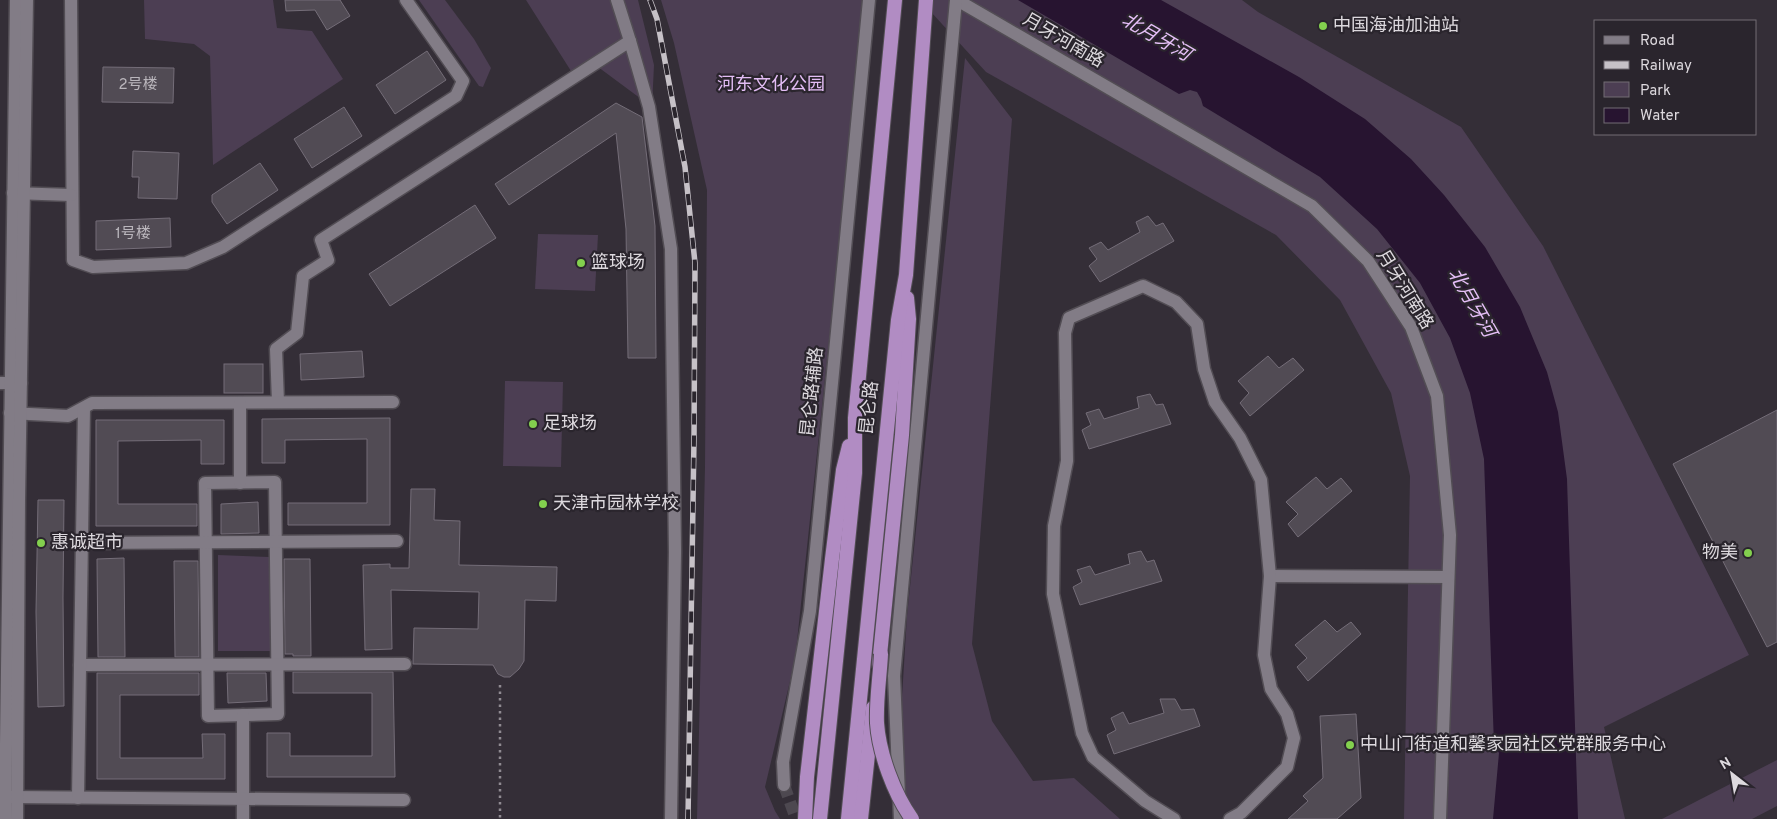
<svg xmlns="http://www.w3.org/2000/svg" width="1777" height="819" font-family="Overpass,'Noto Sans SC',sans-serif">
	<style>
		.green { fill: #4c3e53 }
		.water { fill: #271430 }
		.building { fill: #514b54; stroke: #746d78 }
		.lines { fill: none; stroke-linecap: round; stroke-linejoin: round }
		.secondary-tunnel { stroke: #4d4850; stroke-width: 12; stroke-dasharray: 12 6; stroke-linecap: butt }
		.minor-casing { stroke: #524d54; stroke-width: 15 }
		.tertiary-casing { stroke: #524d54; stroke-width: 15 }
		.secondary-casing { stroke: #524d54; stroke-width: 15 }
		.trunk-casing { stroke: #524d54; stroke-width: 16 }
		.path { stroke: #908b92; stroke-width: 2.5; stroke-dasharray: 2.5 4; stroke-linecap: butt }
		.minor { stroke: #827c86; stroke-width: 12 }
		.tertiary { stroke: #827c86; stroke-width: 12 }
		.secondary { stroke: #827c86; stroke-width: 12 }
		.trunk { stroke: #b18cc3; stroke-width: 14 }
		.rail-casing { stroke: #c6c1c7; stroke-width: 5.5 }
		.rail { stroke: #2a252d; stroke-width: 4; stroke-dasharray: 11; stroke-linecap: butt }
		.trunk-bridge-casing { stroke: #524d54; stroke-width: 16; stroke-linecap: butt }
		.trunk-bridge { stroke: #b18cc3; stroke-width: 14 }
		.poi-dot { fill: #83d04e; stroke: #2a252d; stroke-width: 2 }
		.labels { text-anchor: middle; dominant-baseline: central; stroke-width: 4.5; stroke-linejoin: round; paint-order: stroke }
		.number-label { font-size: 15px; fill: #bab6bc }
		.poi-label { font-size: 18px; fill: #ddd9de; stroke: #2a252d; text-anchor: start }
		.street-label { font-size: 18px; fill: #ddd9de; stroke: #2a252d }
		.park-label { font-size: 18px; fill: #e3bdf5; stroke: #2a252d }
		.water-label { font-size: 19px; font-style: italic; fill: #e5bff7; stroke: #2a252d }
	</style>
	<rect width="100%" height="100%" fill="#342e37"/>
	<g class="green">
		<path d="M144,0H273L277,28L312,31L343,79L213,165L210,56L194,44L145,39Z"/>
		<path d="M419,0H445L474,39L491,68L483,87L479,86Z"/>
		<path d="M526,0H638L654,65L652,107L590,61L571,71Z"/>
		<path d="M661,0H864L865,2L795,660L765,787L775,811L780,819H697L705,467L707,190L674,43Z"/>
		<path d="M920,0H1242L1258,12L1461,127L1543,246L1749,655L1604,727L1625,819H1404L1410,476L1391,393L1340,300L1276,235L986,72Z"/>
		<path d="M965,58L1012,119L972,644L992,721L1033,781L1074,778L1120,819H905L902,697L907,616Z"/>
		<path d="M538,234L598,235L595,291L535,289Z"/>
		<path d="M505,381L563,382L561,467L503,466Z"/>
		<path d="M218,555L270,557L272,651H218Z"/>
		<path d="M1777,760V806L1752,819H1662Z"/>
	</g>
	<path class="water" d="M1018,0H1161L1299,77L1365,119L1411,159L1444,195L1485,247L1520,307L1547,372L1558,412L1567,479L1578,819H1493L1499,753L1494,745L1484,459L1470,393L1450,338L1420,283L1377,229L1320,177L1203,106L1201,99L1197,92L1190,90L1179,94Z"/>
	<g class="building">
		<path d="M285,0H340L350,16L327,30L315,10L286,11Z"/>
		<path d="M427,51L446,80L395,114L376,85Z"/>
		<path d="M103,67L174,68L173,103L102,102Z"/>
		<path d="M616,103L642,117L655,226L656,358H628L626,229L616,133L509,205L495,184Z"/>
		<path d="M344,107L362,136L312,168L294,139Z"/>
		<path d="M133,151L179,153L177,199L138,198L139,177H132Z"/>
		<path d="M260,163L278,190L227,224L212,202V195Z"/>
		<path d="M475,205L496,238L390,306L369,274Z"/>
		<path d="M1148,216L1156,226L1163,223L1174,241L1100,282L1089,266L1097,259L1089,248L1101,242L1108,250L1140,232L1136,222Z"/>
		<path d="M170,218L171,247L96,250V221Z"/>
		<path d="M362,351L364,377L301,380L300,354Z"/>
		<path d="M1268,356L1279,368L1293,358L1304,370L1250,416L1240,403L1249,393L1238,381Z"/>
		<rect x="224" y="364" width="39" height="29"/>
		<path d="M1150,394L1156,405L1163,404L1171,424L1089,449L1082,430L1091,425L1086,413L1099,409L1104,419L1139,408L1137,397Z"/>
		<path d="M1777,410V642L1767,647L1673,464Z"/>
		<path d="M390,418V525H288V503H367V439L285,440V463H262V419Z"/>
		<path d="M96,420H224V464H201V440L118,441V504H197V526H96Z"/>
		<path d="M1316,477L1327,489L1341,478L1352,491L1298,537L1288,524L1298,514L1286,502Z"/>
		<path d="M411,489H435L434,520L460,521L459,565L557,567L556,601L525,600L524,661L519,669L510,677H504L498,674L493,665L413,664L414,628L478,629L479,592L391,590L392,649L365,650L363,565L390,564V568H409Z"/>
		<path d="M38,500H64L63,598L64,706L38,707L36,612Z"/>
		<path d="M258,502L259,533L221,534V504Z"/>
		<path d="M1141,551L1147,562L1154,560L1162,581L1080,605L1073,587L1082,582L1077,570L1090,566L1095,575L1130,564L1128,554Z"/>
		<path d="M124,558L125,657H98L97,559Z"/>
		<path d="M284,559H310L311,656H293V654H285Z"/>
		<path d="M174,561H198L199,657H175Z"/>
		<path d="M1325,620L1337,632L1351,622L1361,634L1308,681L1297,667L1307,658L1295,645Z"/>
		<path d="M293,672H393L395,777H267V733H290V756H372V693H293Z"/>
		<path d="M97,673H199V695H120V758H203L202,734H225V779H97Z"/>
		<path d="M227,673H266L267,701L228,703Z"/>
		<path d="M1160,699H1175L1181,710L1194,709L1200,726L1114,754L1107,735L1116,730L1111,718L1123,712L1129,724L1164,713Z"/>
		<path d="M1356,714L1361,798L1337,819H1288L1308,801L1303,796L1323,778L1320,716Z"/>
	</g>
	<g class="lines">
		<path class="secondary-tunnel" d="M784,785L796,819"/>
		<g class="minor-casing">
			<g id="minor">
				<path d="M71,0L73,260L93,267L186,263L223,247L456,96L463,81L406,0"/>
				<path d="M617,0L630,41"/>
				<path d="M957,0L1312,206L1368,261L1411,327L1437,396L1450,535L1440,819"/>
				<path d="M13,193L71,195"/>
				<path d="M0,383H21"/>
				<path d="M278,402L276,349L297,333L303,276L328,260L321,240L630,41L649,107L671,249L675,552L671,819"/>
				<path d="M10,413L68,416L92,403L393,402"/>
				<path d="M275,482L278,714L208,716L205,483Z"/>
				<path d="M240,483V403"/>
				<path d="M82,543L397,541"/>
				<path d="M1270,576L1448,577"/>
				<path d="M80,665L405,664"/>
				<path d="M243,715V819"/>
				<path d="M8,797L404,800"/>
				<path d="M78,798L84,408"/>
				<path d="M1174,819L1145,801L1093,757L1082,733L1053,594L1054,526L1067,461L1065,333L1069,318L1143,286L1176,302L1197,324L1204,369L1215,402L1240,438L1261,480L1270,576L1264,655L1271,689L1287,714L1294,738L1287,767L1241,813L1230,819"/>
			</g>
		</g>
		<g class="tertiary-casing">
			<g id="tertiary">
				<path d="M5,819L16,0"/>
				<path d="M17,819L19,500L27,0"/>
			</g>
		</g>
		<g class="secondary-casing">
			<g id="secondary">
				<path d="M784,785L783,762L810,611L869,0"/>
				<path d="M900,819L894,676L956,0"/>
			</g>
		</g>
		<g class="trunk-casing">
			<g id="trunk">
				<path d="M879,665L902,435L909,319L907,298"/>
				<path d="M805,819L807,777L832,559L843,470L849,446"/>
				<path d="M820,819L855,473V418L895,0"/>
				<path d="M848,819L898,320L906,275L926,0"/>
				<path d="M861,819L873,708"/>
			</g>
		</g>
		<path class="path" d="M500,685V819"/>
		<use href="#minor" class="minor"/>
		<use href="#tertiary" class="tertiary"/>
		<use href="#secondary" class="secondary"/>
		<use href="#trunk" class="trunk"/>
		<g class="rail-casing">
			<path id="rail" d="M650,0L657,19L685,167L695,263L694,439L688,819"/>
		</g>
		<use href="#rail" class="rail"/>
		<g class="trunk-bridge-casing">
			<path id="trunk-bridge" d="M881,654C880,676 876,700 877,723C879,753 894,794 912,819"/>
		</g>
		<use href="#trunk-bridge" class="trunk-bridge"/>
	</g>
	<g class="poi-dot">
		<circle cx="1323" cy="26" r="5"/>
		<circle cx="581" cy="263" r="5"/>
		<circle cx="533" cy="424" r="5"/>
		<circle cx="543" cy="504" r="5"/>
		<circle cx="41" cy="543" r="5"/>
		<circle cx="1748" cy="553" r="5"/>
		<circle cx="1350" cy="745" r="5"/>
	</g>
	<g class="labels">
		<g class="number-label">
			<text x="138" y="85">2号楼</text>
			<text x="133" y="234">1号楼</text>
		</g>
		<g class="poi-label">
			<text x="1333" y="26">中国海油加油站</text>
			<text x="591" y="263">篮球场</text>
			<text x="543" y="424">足球场</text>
			<text x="553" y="504">天津市园林学校</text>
			<text x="51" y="543">惠诚超市</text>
			<text x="1738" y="553" text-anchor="end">物美</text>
			<text x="1360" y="745">中山门街道和馨家园社区党群服务中心</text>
		</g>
		<g class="street-label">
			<text transform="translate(1063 41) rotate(30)">月牙河南路</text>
			<text transform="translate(1404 290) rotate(58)">月牙河南路</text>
			<text transform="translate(813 392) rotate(-84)">昆仑路辅路</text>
			<text transform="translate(870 408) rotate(-84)">昆仑路</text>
		</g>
		<g class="park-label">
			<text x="771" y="85">河东文化公园</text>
		</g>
		<g class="water-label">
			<text transform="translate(1156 38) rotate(30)">北月牙河</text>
			<text transform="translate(1471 303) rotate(60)">北月牙河</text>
		</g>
	</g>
	<rect x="1594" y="20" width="162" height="115" fill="#2a252d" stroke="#726d74"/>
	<rect x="1604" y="36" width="25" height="8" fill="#827c86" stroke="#726d74"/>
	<text x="1640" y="45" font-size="15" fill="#ddd9de">Road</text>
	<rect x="1604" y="61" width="25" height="8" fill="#c6c1c7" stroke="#726d74"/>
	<text x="1640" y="70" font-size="15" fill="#ddd9de">Railway</text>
	<rect x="1604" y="82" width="25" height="15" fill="#4c3e53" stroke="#726d74"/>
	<text x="1640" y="95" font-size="15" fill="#ddd9de">Park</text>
	<rect x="1604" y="108" width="25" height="15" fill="#271430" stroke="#726d74"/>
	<text x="1640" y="120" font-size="15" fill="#ddd9de">Water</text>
	<g transform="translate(1732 774) rotate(329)" stroke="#2a252d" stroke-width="4" paint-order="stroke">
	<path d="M0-4L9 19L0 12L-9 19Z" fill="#ddd9de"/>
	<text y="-8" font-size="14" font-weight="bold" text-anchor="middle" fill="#ddd9de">N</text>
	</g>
</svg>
